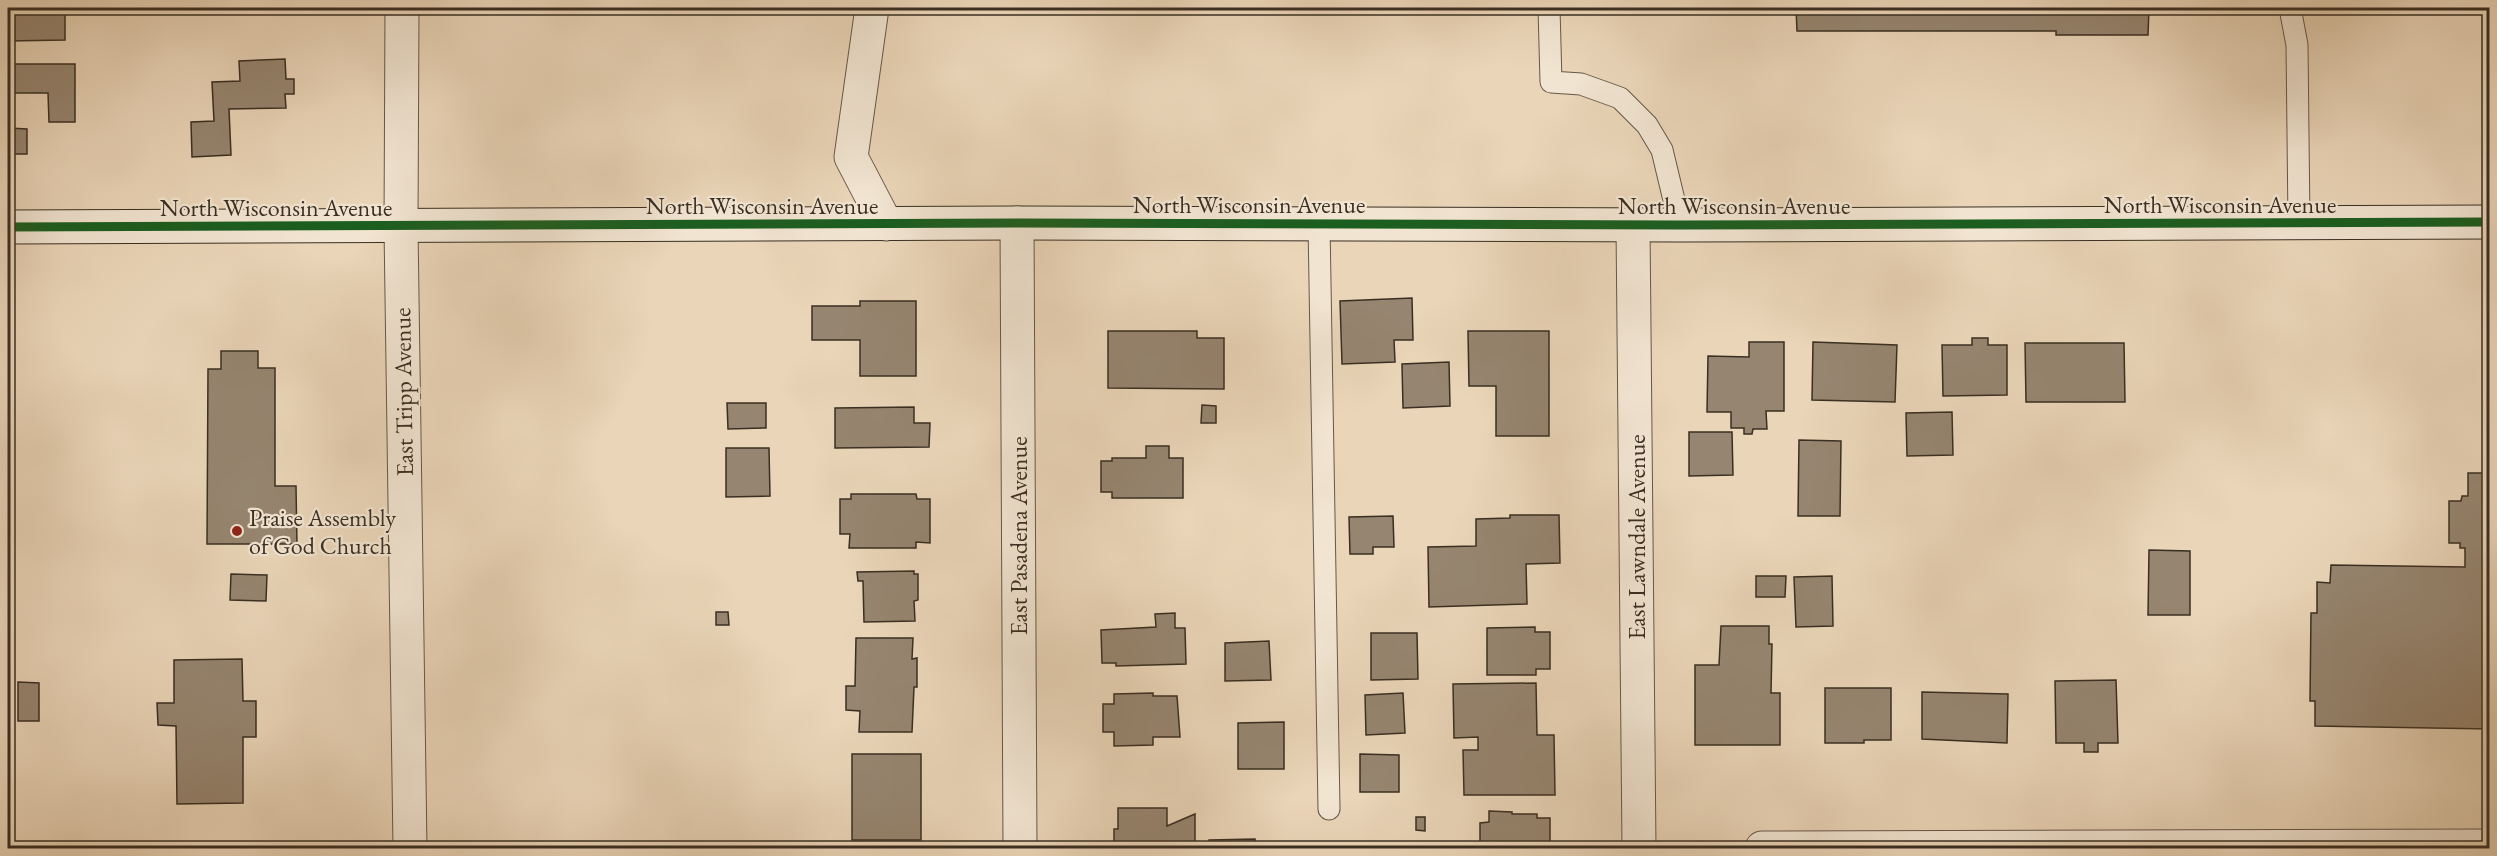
<svg xmlns="http://www.w3.org/2000/svg" width="2497" height="856" font-family="'EB Garamond',serif">
	<style>
		.building { fill: #968570; stroke: #3a2f22; stroke-width: 1.5 }
		.lines { fill: none; stroke-linecap: round; stroke-linejoin: round }
		.lane-casing { stroke: #665848; stroke-width: 23 }
		.street-casing { stroke: #665848; stroke-width: 35 }
		.secondary-casing { stroke: #3a2f22; stroke-width: 35 }
		.lane { stroke: #f1e4d1; stroke-width: 21 }
		.street { stroke: #f1e4d1; stroke-width: 33 }
		.secondary { stroke: #f1e4d1; stroke-width: 33 }
		.cycleway-casing { stroke: #f1e4d1; stroke-width: 13 }
		.cycleway { stroke: #1b5e20; stroke-width: 9 }
		.poi-dot { fill: #8f2418; stroke: #f1e4d1; stroke-width: 2 }
		.labels { text-anchor: middle; dominant-baseline: central; stroke-width: 4.5; stroke-linejoin: round; paint-order: stroke }
		.street-label { font-size: 24px; fill: #3a2f22; stroke: #f1e4d1 }
		.poi-label { font-size: 24px; fill: #3a2f22; stroke: #f1e4d1; text-anchor: start }
	</style>
	<rect width="100%" height="100%" fill="#ead5b8"/>
	<filter id="stains"><feTurbulence type="fractalNoise" baseFrequency=".00333" numOctaves="4"/><feColorMatrix values="0 0 0 0 .2 0 0 0 0 .09 0 0 0 0 .02 0 0 0 .5 -.17"/></filter>
	<radialGradient id="worn" r=".72"><stop offset=".6" stop-color="#630" stop-opacity="0"/><stop offset="1" stop-color="#630" stop-opacity=".3"/></radialGradient>
	<g class="building">
		<path d="M581,8H660L659,13H581Z"/>
		<path d="M1796,8H2149L2148,35H2056V31H1797Z"/>
		<path d="M9,11L65,13V40L8,41Z"/>
		<path d="M285,59L286,79H294V94H285L286,108L229,109L231,155L192,157L191,122L214,121L212,82L240,81L239,61Z"/>
		<path d="M8,64H75V122H49L48,93H9Z"/>
		<path d="M8,128L27,129V154H8Z"/>
		<path d="M1412,298L1413,340H1394L1395,362L1342,364L1340,301Z"/>
		<path d="M860,301H916V376H860V340H812V306H860Z"/>
		<path d="M1108,331H1197V338H1224V389L1108,388Z"/>
		<path d="M1468,331H1549V436H1496V386H1469Z"/>
		<path d="M1972,338H1988V345H2007V395L1943,396L1942,345H1972Z"/>
		<path d="M1749,342H1784V411H1766L1767,429H1753L1752,434H1744V428H1731V412H1707L1708,356L1749,357Z"/>
		<path d="M1813,342L1897,345L1895,402L1812,400Z"/>
		<path d="M2025,343H2124L2125,402H2026Z"/>
		<path d="M221,351H258V368H275V486H296L297,544H207L208,369H221Z"/>
		<path d="M1449,362L1450,406L1403,408L1402,364Z"/>
		<path d="M727,403H766V428L728,429Z"/>
		<path d="M1202,405L1216,406V423H1201Z"/>
		<path d="M914,407V423H930L929,447L835,448V408Z"/>
		<path d="M1952,412L1953,455L1907,456L1906,413Z"/>
		<path d="M2489,412L2490,729L2315,726V701H2310L2311,613H2317V582L2330,583L2331,565L2465,567V548H2460V543H2449V501H2461L2462,496H2468V473H2488Z"/>
		<path d="M1689,432H1732L1733,475L1689,476Z"/>
		<path d="M1799,440L1841,441L1840,516H1798Z"/>
		<path d="M1146,446H1169V458H1183V498H1112V492H1101V461H1112V458H1146Z"/>
		<path d="M726,448H769L770,496L726,497Z"/>
		<path d="M851,494H916L917,499H930V543L916,542V548H849L850,534H840V499H851Z"/>
		<path d="M1510,515H1559L1560,563L1526,564L1527,604L1429,607L1428,547L1476,546V519L1510,518Z"/>
		<path d="M1393,516L1394,547H1373V554H1350L1349,517Z"/>
		<path d="M2149,550L2190,551V615H2148Z"/>
		<path d="M914,571V574H918V600L914,601L915,621L864,622L863,581H858L857,572Z"/>
		<path d="M231,574L267,575L266,601L230,600Z"/>
		<path d="M1756,576H1786L1785,597H1756Z"/>
		<path d="M1832,576L1833,626L1796,627L1794,577Z"/>
		<path d="M716,612H728L729,625H716Z"/>
		<path d="M1175,613V628H1185L1186,664L1116,666V663H1102L1101,630L1156,627L1155,614Z"/>
		<path d="M1721,626H1769V644H1772L1771,693H1780V745H1695V665H1719Z"/>
		<path d="M1535,627V632H1550V669H1536V675H1487V628Z"/>
		<path d="M1371,633H1417L1418,679L1371,680Z"/>
		<path d="M856,638H913L912,659L917,658V687H914L912,732H859L860,711L846,710V686H855Z"/>
		<path d="M1269,641L1271,680L1225,681V643Z"/>
		<path d="M242,659L243,701H256V737H243V803L177,804L176,726L158,725L157,703H174V660Z"/>
		<path d="M2116,680L2118,743H2098V752H2084V743H2056L2055,681Z"/>
		<path d="M18,682L39,683V721H18Z"/>
		<path d="M1536,683L1537,735H1554L1555,795H1464L1463,750H1478V737L1454,738L1453,684Z"/>
		<path d="M1825,688H1891V740H1864V743H1825Z"/>
		<path d="M1922,692L2008,694L2007,743L1922,739Z"/>
		<path d="M1153,693V696H1177L1180,737H1153V745L1114,746V732H1103V704H1114V694Z"/>
		<path d="M1403,693L1405,733L1366,735L1365,695Z"/>
		<path d="M1284,722V769H1238V723Z"/>
		<rect x="852" y="754" width="69" height="86"/>
		<path d="M1360,754L1399,755V792H1360Z"/>
		<path d="M1118,808H1167V826L1195,814V848H1114V829H1118Z"/>
		<path d="M1489,811L1512,812V814H1537V818H1550V847L1480,848V823L1489,822Z"/>
		<path d="M1416,817H1425V831L1416,830Z"/>
		<path d="M1255,839V848H1209V840Z"/>
	</g>
	<g class="lines">
		<g class="lane-casing">
			<g id="lane">
				<path d="M1549,8L1551,82L1581,84L1620,98L1647,125L1662,150L1680,225"/>
				<path d="M2290,8L2297,45L2299,223"/>
				<path d="M1319,224L1329,809"/>
			</g>
		</g>
		<g class="street-casing">
			<g id="street">
				<path d="M402,8L401,227L410,848"/>
				<path d="M872,8L851,157L886,224"/>
				<path d="M1017,223L1020,848"/>
				<path d="M1633,225L1639,848"/>
				<path d="M1762,848L2490,846"/>
			</g>
		</g>
		<g class="secondary-casing">
			<path id="secondary" d="M8,227L1017,223L1680,225L2490,222"/>
		</g>
		<use href="#lane" class="lane"/>
		<use href="#street" class="street"/>
		<use href="#secondary" class="secondary"/>
		<g class="cycleway-casing">
			<path id="cycleway" d="M8,227L1017,223L1680,225L2490,222"/>
		</g>
		<use href="#cycleway" class="cycleway"/>
	</g>
	<circle class="poi-dot" cx="237" cy="531" r="6"/>
	<g class="labels">
		<g class="street-label">
			<text x="1249" y="204">North Wisconsin Avenue</text>
			<text x="2220" y="204">North Wisconsin Avenue</text>
			<text x="762" y="205">North Wisconsin Avenue</text>
			<text x="1734" y="205">North Wisconsin Avenue</text>
			<text x="276" y="207">North Wisconsin Avenue</text>
			<text transform="translate(403 392) rotate(-91)">East Tripp Avenue</text>
			<text transform="translate(1018 536) rotate(-90)">East Pasadena Avenue</text>
			<text transform="translate(1636 537) rotate(-90)">East Lawndale Avenue</text>
		</g>
		<g class="poi-label">
			<text x="249" y="517">Praise Assembly<tspan x="249" dy="28">of God Church</tspan></text>
		</g>
	</g>
	<rect width="2497" height="856" fill="none" stroke="#ead5b8" stroke-width="30"/>
	<rect x="9" y="9" width="2479" height="838" fill="none" stroke="#3a2f22" stroke-width="3"/>
	<rect x="15" y="15" width="2467" height="826" fill="none" stroke="#3a2f22" stroke-width="1.5"/>
	<rect width="100%" height="100%" filter="url(#stains)"/>
	<rect width="100%" height="100%" fill="url(#worn)"/>
</svg>
